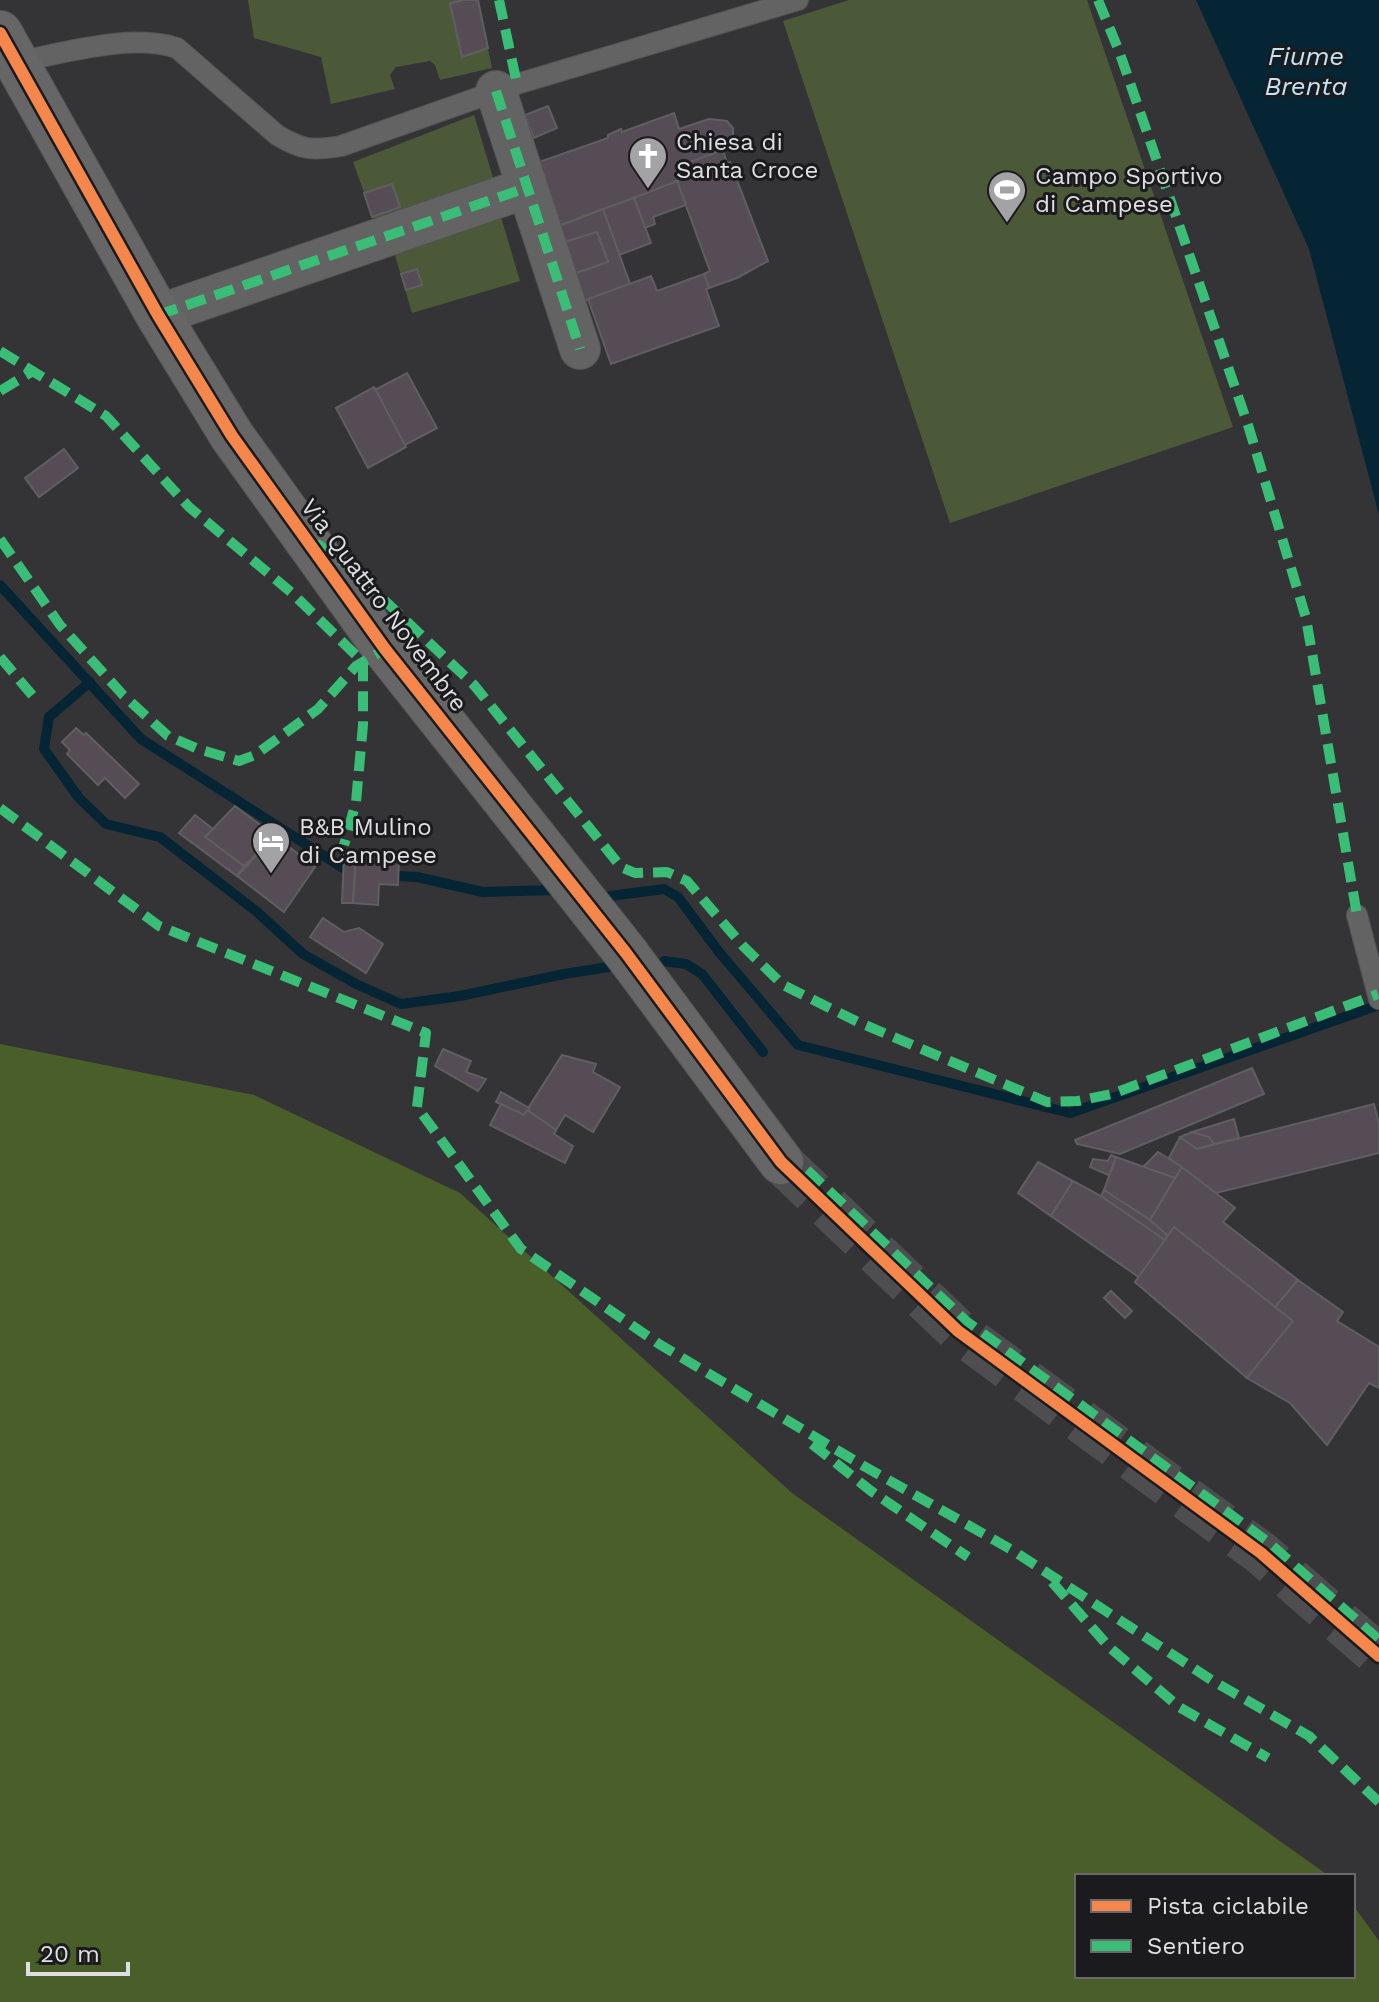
<svg xmlns="http://www.w3.org/2000/svg" width="1379" height="2002" font-family="'Work Sans',sans-serif">
	<style>
		.green { fill: #4c5939 }
		.forest { fill: #4a5e2a }
		.water { fill: #052534 }
		.lines { fill: none; stroke-linecap: round; stroke-linejoin: round }
		.stream { stroke: #052534; stroke-width: 10 }
		.building { fill: #554c55; stroke: #605f60; stroke-width: 2 }
		.secondary-tunnel { stroke: #4e4e50; stroke-width: 44; stroke-dasharray: 44 22; stroke-linecap: butt }
		.lane-casing { stroke: #535355; stroke-width: 22 }
		.street-casing { stroke: #535355; stroke-width: 42 }
		.secondary-casing { stroke: #535355; stroke-width: 46 }
		.lane { stroke: #646364; stroke-width: 20 }
		.street { stroke: #646364; stroke-width: 40 }
		.secondary { stroke: #676666; stroke-width: 44 }
		.quiet { stroke: #3abd76; stroke-width: 10; stroke-dasharray: 20 10; stroke-linecap: butt }
		.cycleway-casing { stroke: #1b1b1d; stroke-width: 17 }
		.cycleway { stroke: #f5874c; stroke-width: 12 }
		.labels { text-anchor: middle; dominant-baseline: central; stroke-width: 6; stroke-linejoin: round; paint-order: stroke }
		.poi-label { font-size: 24px; fill: #dfdee1; stroke: #1b1b1d; text-anchor: start }
		.street-label { font-size: 24px; fill: #dfdee1; stroke: #1b1b1d }
		.water-label { font-size: 26px; font-style: italic; fill: #bfe3f8; stroke: #1b1b1d }
	</style>
	<rect width="100%" height="100%" fill="#343436"/>
	<g class="green">
		<path d="M248,0H478L492,68L440,80L435,65L430,61L396,67L390,75L395,89L331,104L321,57L254,38Z"/>
		<path d="M849,0H1087L1233,427L950,523L783,21Z"/>
		<path d="M474,115L495,184L376,226L353,162Z"/>
		<path d="M498,207L520,281L412,313L392,245Z"/>
	</g>
	<path class="forest" d="M0,1044L254,1095L460,1193L792,1493L1329,1876H1077V1976H1353V1905L1379,1941V2002H0Z"/>
	<path class="water" d="M1196,0H1379V515L1309,249Z"/>
	<g class="lines">
		<g class="stream">
			<path d="M0,585L141,739L343,868"/>
			<path d="M90,682L49,717L44,749L79,798L106,824L160,837L256,911L303,954L356,984L401,1004L460,996L564,974L615,966"/>
			<path d="M398,876L417,877L483,892L558,890"/>
			<path d="M610,896L664,889L678,897L719,952L798,1045L1070,1113L1379,1005"/>
			<path d="M664,961L686,964L702,974L763,1052"/>
		</g>
	</g>
	<g class="building">
		<path d="M465,0H478L488,48L462,57L450,3Z"/>
		<path d="M548,106L557,128L534,138L525,115Z"/>
		<path d="M674,113L679,129L709,119L727,121L733,128V137L722,148L723,150L690,162L695,175L561,225L539,162L608,138V135L621,129L622,132Z"/>
		<path d="M723,150L727,163L730,162L768,261L737,278L709,288L704,274L710,271L677,181L695,175L690,162Z"/>
		<path d="M677,181L686,205L653,217L655,224L645,228L634,198Z"/>
		<path d="M392,184L400,207L372,217L364,193Z"/>
		<path d="M634,198L651,243L619,255L603,209Z"/>
		<path d="M603,209L630,284L585,301L576,273L608,262L597,232L565,242L559,226Z"/>
		<path d="M597,232L608,262L576,273L565,242Z"/>
		<path d="M417,269L422,285L406,290L401,274Z"/>
		<path d="M704,274L709,288L706,289L719,326L611,364L588,299L651,276L657,291Z"/>
		<path d="M407,373L437,428L405,445L375,390Z"/>
		<path d="M374,387L406,447L368,468L336,408Z"/>
		<path d="M64,449L78,468L39,497L25,478Z"/>
		<path d="M76,728L84,735L86,733L139,784L125,798L105,778L98,785L67,754L70,750L62,742Z"/>
		<path d="M235,806L275,836L244,866L205,837Z"/>
		<path d="M195,815L213,829L205,837L244,866L237,876L179,833Z"/>
		<path d="M275,836L315,867L284,912L237,876Z"/>
		<path d="M344,854L356,855L353,903H342Z"/>
		<path d="M356,855L399,860L398,885L379,884L378,905L353,903Z"/>
		<path d="M323,918L344,932L359,928L383,944L366,973L310,937Z"/>
		<path d="M443,1049L471,1061L466,1072L486,1079L478,1091L435,1066Z"/>
		<path d="M562,1055L596,1064L593,1072L620,1087L593,1132L565,1115L556,1130L527,1110Z"/>
		<path d="M1252,1068L1264,1094L1120,1154L1077,1144L1075,1140Z"/>
		<path d="M501,1092L529,1108L524,1115L496,1102Z"/>
		<path d="M501,1104L524,1115L527,1110L556,1130L554,1134L573,1146L565,1163L490,1125Z"/>
		<path d="M1374,1104L1379,1124V1153L1216,1193L1169,1158L1180,1137L1197,1149Z"/>
		<path d="M1234,1119L1239,1138L1214,1144L1209,1137L1192,1132Z"/>
		<path d="M1192,1132L1209,1137L1214,1144L1197,1149L1180,1137Z"/>
		<path d="M1158,1152L1182,1167L1175,1178L1143,1167Z"/>
		<path d="M1111,1155L1116,1157L1111,1176L1090,1167L1093,1159L1108,1161Z"/>
		<path d="M1116,1157L1175,1178L1150,1220L1104,1190Z"/>
		<path d="M1038,1162L1073,1181L1051,1216L1018,1193Z"/>
		<path d="M1182,1167L1235,1208L1223,1222L1298,1280L1275,1307L1174,1227L1168,1236L1150,1220Z"/>
		<path d="M1073,1181L1101,1196L1165,1240L1140,1278L1051,1216Z"/>
		<path d="M1104,1190L1150,1220L1168,1236L1165,1240L1101,1196Z"/>
		<path d="M1174,1227L1293,1321L1247,1378L1135,1282Z"/>
		<path d="M1298,1280L1343,1312L1337,1321L1379,1347V1388L1369,1383L1327,1445L1290,1403L1247,1378L1293,1321L1275,1307Z"/>
		<path d="M1111,1291L1132,1311L1125,1318L1104,1298Z"/>
	</g>
	<g class="lines">
		<path class="secondary-tunnel" d="M781,1162L958,1331L1261,1553L1379,1656"/>
		<g class="lane-casing">
			<g id="lane">
				<path d="M16,62C64,53 131,33 177,48L277,135C302,150 312,151 341,146L517,84L798,0"/>
				<path d="M1357,915L1379,999"/>
			</g>
		</g>
		<g class="street-casing">
			<g id="street">
				<path d="M496,91L580,349"/>
				<path d="M158,315L526,188"/>
			</g>
		</g>
		<g class="secondary-casing">
			<path id="secondary" d="M0,33L158,315L232,436L385,649L626,953L781,1162"/>
		</g>
		<use href="#lane" class="lane"/>
		<use href="#street" class="street"/>
		<use href="#secondary" class="secondary"/>
		<g class="quiet">
			<path d="M499,0L517,84"/>
			<path d="M1098,0L1119,51L1248,425L1306,618L1357,915"/>
			<path d="M496,91L580,349"/>
			<path d="M158,315L526,188"/>
			<path d="M0,351L106,416L189,507L292,593L363,662V725L356,802L344,845"/>
			<path d="M0,391L33,371"/>
			<path d="M0,539L60,625L123,695L168,736L198,749L239,761L255,755L318,709L356,666L385,649"/>
			<path d="M316,543L346,564L474,685L621,867L635,873L667,872L687,881L744,947L783,985L858,1022L1047,1102L1078,1101L1112,1094L1378,994"/>
			<path d="M0,657L38,702"/>
			<path d="M0,808L159,926L426,1033L417,1107L521,1249L659,1344L862,1465L1012,1550L1213,1681L1309,1736L1379,1802"/>
			<path d="M807,1170L966,1321L1268,1542L1379,1640"/>
			<path d="M812,1444L871,1491L968,1557"/>
			<path d="M1052,1582L1109,1647L1179,1707L1268,1758"/>
		</g>
		<g class="cycleway-casing">
			<path id="cycleway" d="M0,33L158,315L232,436L385,649L626,953L781,1162L958,1331L1261,1553L1379,1656"/>
		</g>
		<use href="#cycleway" class="cycleway"/>
	</g>
	<defs>
		<g id="church-pin" transform="scale(2)"><path d="M0 17L-7.5 6A9.5 9.5 0 1 1 7.5 6Z" fill="#a3a2a5" stroke="#1b1b1d"/><path d="M-1.2-6h2.4v3.5h3.3v2.4h-3.3V6h-2.4V-.1h-3.3v-2.4h3.3Z" fill="#fff"/></g>
		<g id="stadium-pin" transform="scale(2)"><path d="M0 17L-7.5 6A9.5 9.5 0 1 1 7.5 6Z" fill="#a3a2a5" stroke="#1b1b1d"/><path d="M0-5a6.5 5 0 1 0 0 10a6.5 5 0 1 0 0-10ZM-3.5-1.8h7v3.6h-7Z" fill="#fff"/></g>
		<g id="hotel-pin" transform="scale(2)"><path d="M0 17L-7.5 6A9.5 9.5 0 1 1 7.5 6Z" fill="#a3a2a5" stroke="#1b1b1d"/><path d="M-6-4.5h1.5V1H6V5H4.5V3h-9V5H-6ZM-4 0a1.8 1.8 0 1 1 3.6 0ZM.5 0V-2.5h3Q6-2.5 6 0Z" fill="#fff"/></g>
	</defs>
	<g fill-rule="evenodd">
		<use href="#church-pin" x="648" y="156"/>
		<use href="#stadium-pin" x="1007" y="190"/>
		<use href="#hotel-pin" x="271" y="841"/>
	</g>
	<g class="labels">
		<g class="poi-label">
			<text x="676" y="142">Chiesa di<tspan x="676" dy="28">Santa Croce</tspan></text>
			<text x="1035" y="176">Campo Sportivo<tspan x="1035" dy="28">di Campese</tspan></text>
			<text x="299" y="827">B&amp;B Mulino<tspan x="299" dy="28">di Campese</tspan></text>
		</g>
		<g class="street-label">
			<text transform="translate(384 605) rotate(53)">Via Quattro Novembre</text>
		</g>
		<g class="water-label">
			<text x="1306" y="56">Fiume<tspan x="1306" dy="30">Brenta</tspan></text>
		</g>
	</g>
	<rect x="1075" y="1874" width="280" height="104" fill="#1b1b1d" stroke="#69696b" stroke-width="2"/>
	<rect x="1091" y="1900" width="40" height="12" fill="#f5874c" stroke="#69696b" stroke-width="2"/>
	<text x="1147" y="1914" font-size="24" fill="#dfdee1">Pista ciclabile</text>
	<rect x="1091" y="1940" width="40" height="12" fill="#3abd76" stroke="#69696b" stroke-width="2"/>
	<text x="1147" y="1954" font-size="24" fill="#dfdee1">Sentiero</text>
	<path d="M28 1962v12h100v-12" fill="none" stroke="#dfdee1" stroke-width="4"/>
	<text x="40" y="1962" font-size="24" fill="#dfdee1" stroke="#1b1b1d" stroke-width="6" paint-order="stroke">20 m</text>
</svg>
